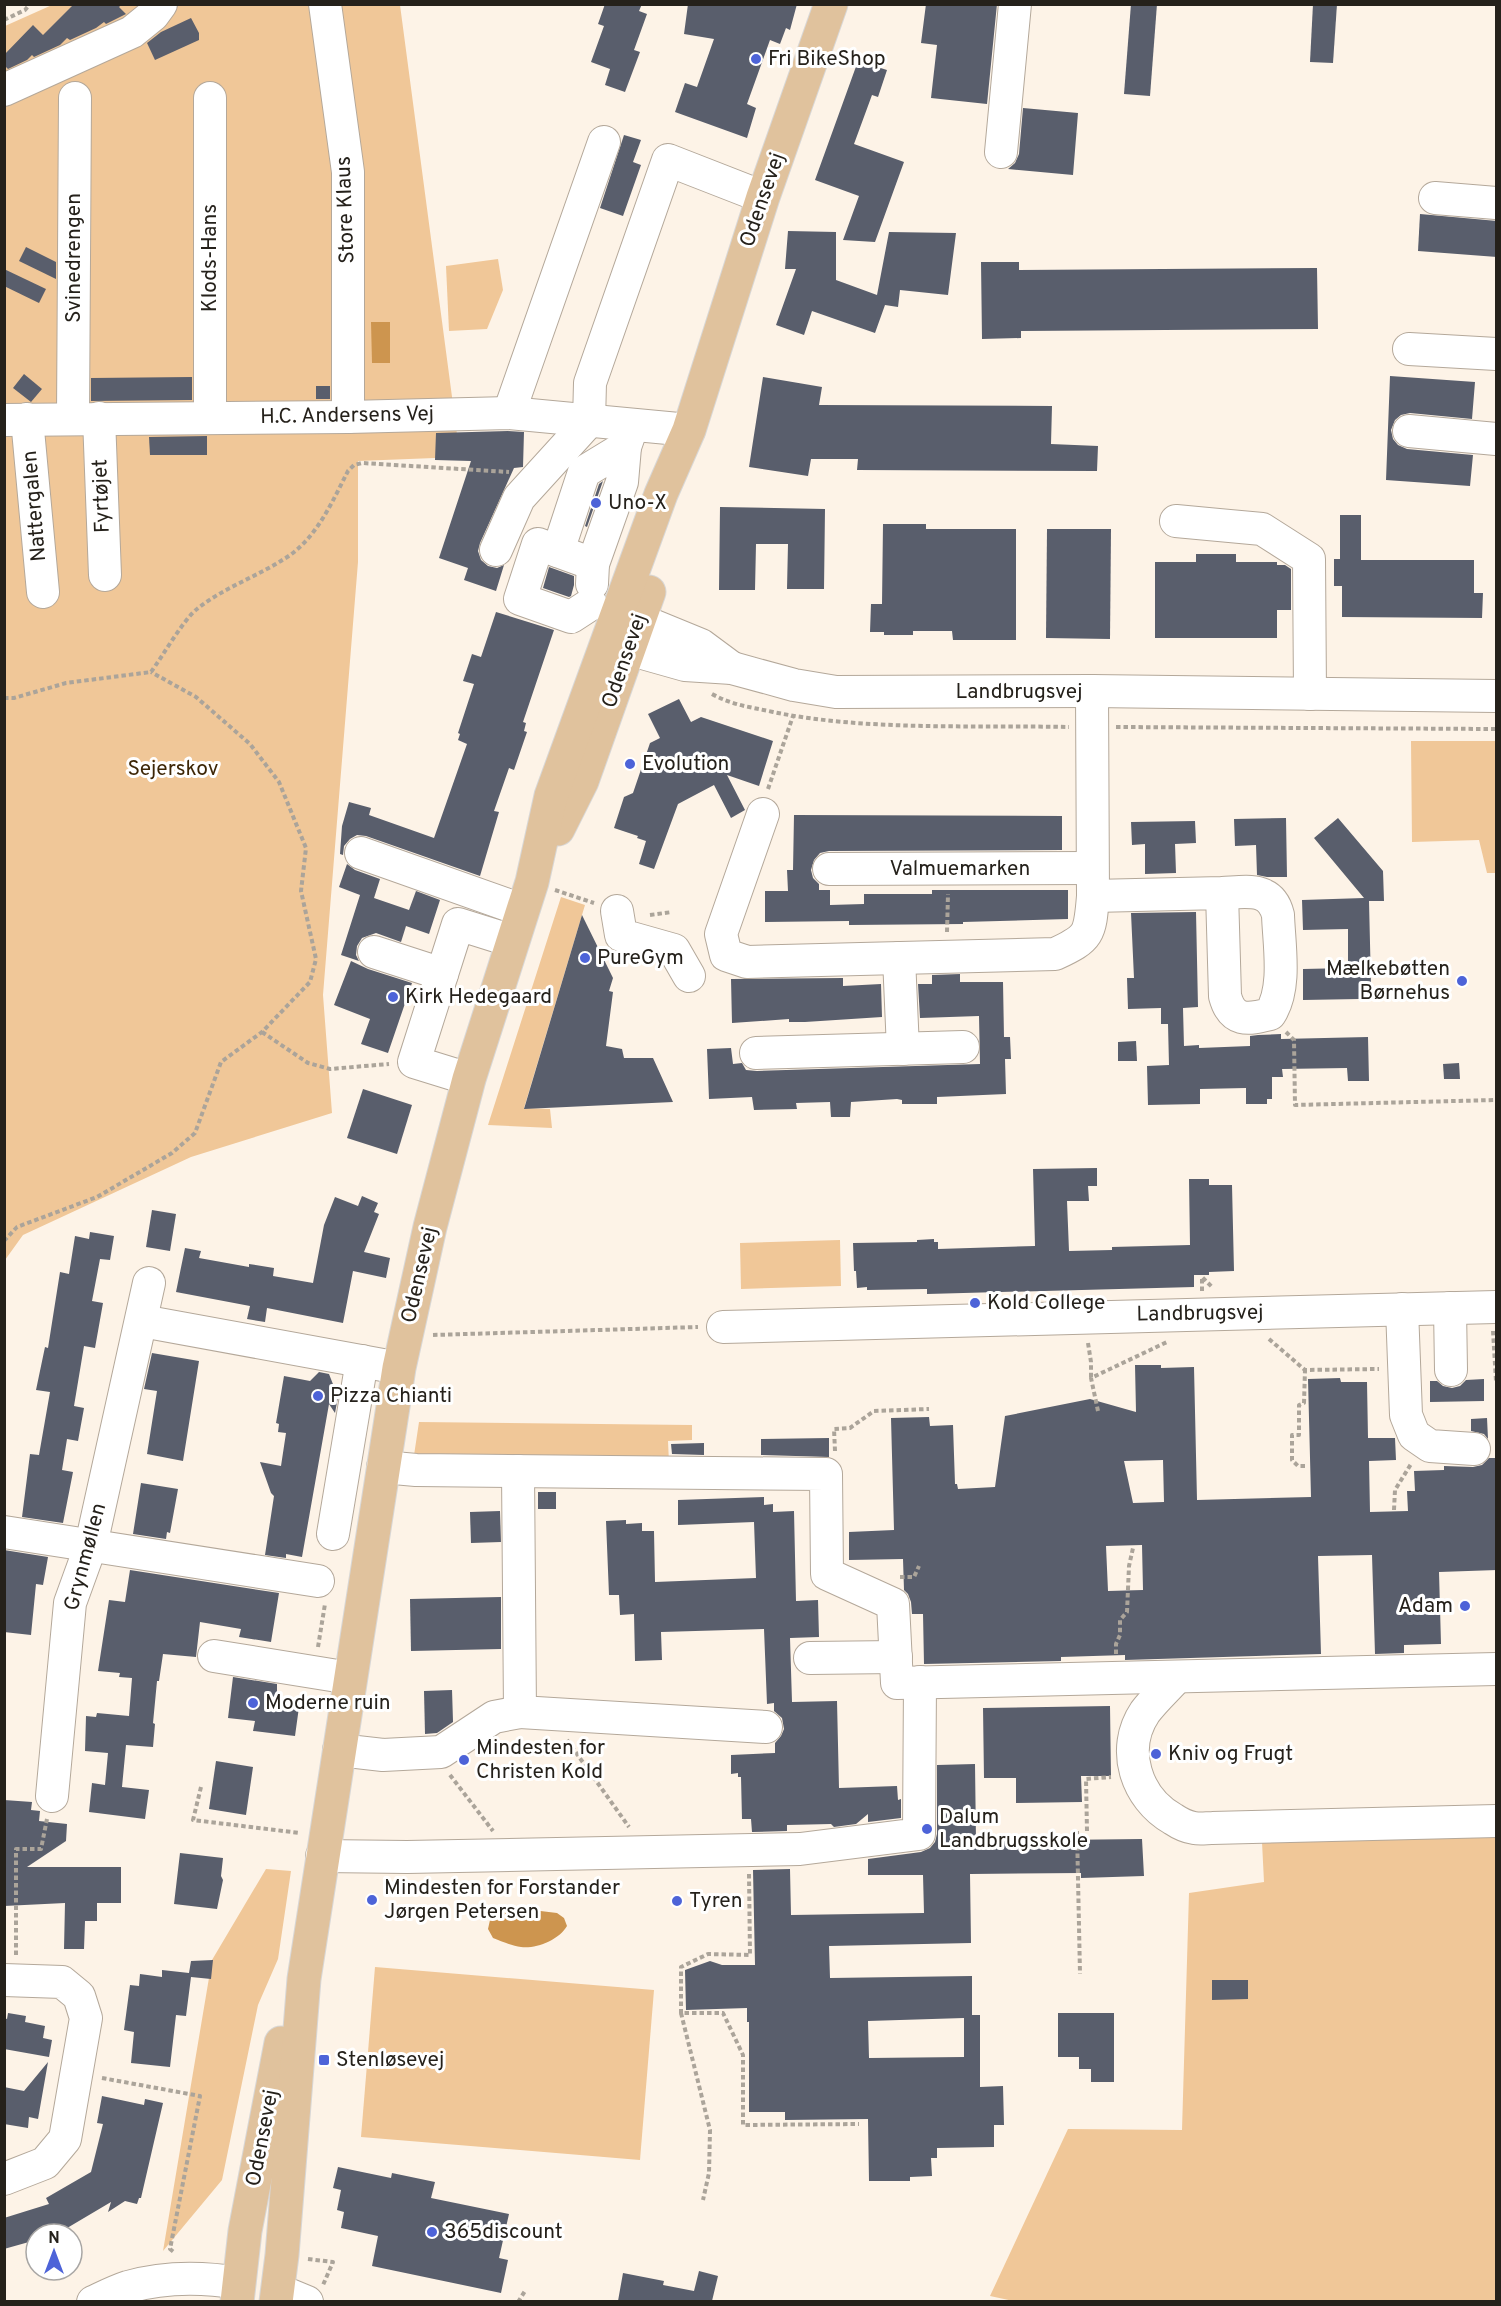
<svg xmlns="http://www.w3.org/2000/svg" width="1501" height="2306" font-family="Overpass,sans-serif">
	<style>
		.green { fill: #f0c798 }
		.water { fill: #cd954f }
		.building { fill: #595e6c; fill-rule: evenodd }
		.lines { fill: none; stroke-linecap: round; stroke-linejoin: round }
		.minor-casing { stroke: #b4a89a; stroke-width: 34 }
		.major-casing { stroke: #d8d7d6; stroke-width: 35 }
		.path { stroke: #aba49a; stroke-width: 4; stroke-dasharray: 4.5 3; stroke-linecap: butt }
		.minor { stroke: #fff; stroke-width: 32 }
		.major { stroke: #e0c29d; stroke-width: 33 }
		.poi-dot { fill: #4d63d8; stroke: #fff; stroke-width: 2 }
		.labels { text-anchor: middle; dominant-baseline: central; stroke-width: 6; stroke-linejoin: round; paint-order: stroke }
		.poi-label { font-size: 21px; fill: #25211b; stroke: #fff; text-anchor: start }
		.street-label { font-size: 21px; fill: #25211b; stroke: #fff }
		.park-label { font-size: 21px; fill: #3d2606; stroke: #fff }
	</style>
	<rect width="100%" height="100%" fill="#fdf3e7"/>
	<g class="green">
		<path d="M52,5H400L460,457L358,461V562L323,995L332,1113L191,1157L23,1235L5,1260V26Z"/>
		<path d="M498,259L503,290L487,329L449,331L446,266Z"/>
		<path d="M1411,741H1496V873H1487L1479,840L1412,842Z"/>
		<path d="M561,897L585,905L524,1108L550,1109L552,1128L488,1125Z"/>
		<path d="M840,1240L841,1286L741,1289L740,1243Z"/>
		<path d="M419,1422L692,1425V1440L668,1441L669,1463L413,1462Z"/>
		<path d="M1496,1837V2301L1018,2302L990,2296L1068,2129L1182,2130L1189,1893L1264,1882L1262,1842Z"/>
		<path d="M266,1869L291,1871L278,1959L258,2005L222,2180L163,2251L212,1960Z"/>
		<path d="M375,1967L654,1990L640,2160L361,2137Z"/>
	</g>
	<g class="water">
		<path d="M371,322H390V363H372Z"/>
		<path d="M524,1909L557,1913L564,1918L567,1926C559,1940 536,1949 521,1947C512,1946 501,1941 493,1938L488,1929L490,1920L502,1912Z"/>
	</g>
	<g class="building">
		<path d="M74,4H122L119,7L126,14L106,24L104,22L96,28L70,40L67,38L60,45L34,57L32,55L27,60L8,69L4,65V55L33,25L43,35Z"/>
		<path d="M605,4H642L639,11L647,14L634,50L640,52L625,92L605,85L610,69L591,62L604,26L598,24Z"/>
		<path d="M688,4H797L790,30L786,28L780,44L770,40L747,104L756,108L747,138L675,112L685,83L697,87L714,39L684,34Z"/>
		<path d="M926,4H997L987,104L931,98L937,45L921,43Z"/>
		<path d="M1131,4H1157L1150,96L1124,94Z"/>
		<path d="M1313,4H1337L1333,63L1310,62Z"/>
		<path d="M191,18L199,33V40L155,60L147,43L161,32Z"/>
		<path d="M858,61L887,70L878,97L872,95L854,144L904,162L875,242L843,240L859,196L815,180Z"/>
		<path d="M1023,108L1078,113L1073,175L1008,169L1015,163L1019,154Z"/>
		<path d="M624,135L641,140L633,162L641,165L623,216L600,208Z"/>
		<path d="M1420,214L1497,221V257L1418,251Z"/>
		<path d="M788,231L836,232V280L877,295L889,232L956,233L948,295L900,290L898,307L885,305L875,333L812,311L804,335L776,325L796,269H785Z"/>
		<path d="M26,247L56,262V279L19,261Z"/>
		<path d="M981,262H1019V270L1317,268L1318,329L1021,331V338L982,339Z"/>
		<path d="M4,269L46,289L39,303L4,286Z"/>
		<path d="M24,374L42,389L31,402L13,388Z"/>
		<path d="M1390,376L1475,382L1472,419L1410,413L1401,415L1395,420L1391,430L1393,439L1398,445L1407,449L1473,455L1470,486L1386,480Z"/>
		<path d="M192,377V400L91,401V378Z"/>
		<path d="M763,377L822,387L819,405L1052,406L1051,444L1098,446L1097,471L857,470L858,459H811L808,476L749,467Z"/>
		<rect x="316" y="386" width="14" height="13"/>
		<path d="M508,431L524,432L523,467L514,468L480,543L478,551L481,560L488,566L497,568L504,565L496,591L464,580L468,568L439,558L471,461L435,460L436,433Z"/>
		<path d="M207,436V455H150L149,437Z"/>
		<path d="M603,481L587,527L585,526L599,484Z"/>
		<path d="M720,507L825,509L824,589H787L788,544H756L755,590H719Z"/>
		<path d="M1340,515H1361V560H1474V593H1483L1482,618L1342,617V586H1334V559H1340Z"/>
		<path d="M883,524H926V529H1016V640H953L952,631H913V635H884V632H870L871,604H882Z"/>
		<path d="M1047,529H1111L1110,639L1046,638Z"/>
		<path d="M1196,554H1236V562H1277V565H1285L1291,569V610H1277V638H1155V562H1196Z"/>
		<path d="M549,567L574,576V585L571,596L569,597L543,588Z"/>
		<path d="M496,612L554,630L523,722L526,723L524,731L527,732L514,770L509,768L494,811L499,812L480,876L366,836L357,835L350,839L344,846L343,855L340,854L342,826L349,802L371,808L369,815L434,838L467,744L458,740L460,734L458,733L474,684L463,681L472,654L481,657Z"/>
		<path d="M679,699L691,722L701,717L773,741L759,786L727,775L745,810L731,818L714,785L678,804L654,869L639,864L646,841L637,838L638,836L614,828L624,797L633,793L650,743L660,738L648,714Z"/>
		<path d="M794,815L1062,816V850L829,851L820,853L814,860L811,870L813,878L819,884V890H830V905L864,904V894H932V890H1068V919L963,922V924L849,925V921L765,922V891H788L787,870H793Z"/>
		<path d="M1286,818L1287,877H1267L1257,875L1256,845L1235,846L1234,819Z"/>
		<path d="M1338,818L1383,871L1384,901H1369L1371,985H1359V999L1303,1000V969L1348,968V929L1303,930L1302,900L1364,898L1314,838Z"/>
		<path d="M1195,821L1196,843L1175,844L1176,873L1145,874V844L1132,845L1131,822Z"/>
		<path d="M347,864L355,870L380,879L374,898L409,910L416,891L440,900L429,934L406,926L401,942L376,933L362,938L357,946L356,955L359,961L341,955L360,895L339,887Z"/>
		<path d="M1196,912L1198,1007L1183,1008L1184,1046L1199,1045V1048L1250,1046V1036L1258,1035L1281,1034V1039L1368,1037L1369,1081H1348L1347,1068L1282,1069L1283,1077H1272V1099H1267V1104H1246V1088L1200,1089V1104L1148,1105L1147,1066L1169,1065L1168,1024H1161V1008L1128,1009L1127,978H1134L1131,913Z"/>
		<path d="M582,915L613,978L609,991L613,992L606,1046L622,1049L624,1058H653L673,1102L524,1109Z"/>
		<path d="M351,961L368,969L412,983L388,1053L361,1044L370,1019L334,1005Z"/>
		<path d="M960,974V982H1003L1004,1037H1010L1011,1059H1005L1006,1094L937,1097V1104H902V1100L897,1099L851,1102L850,1117H831L830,1102L796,1103L797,1109L754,1110L752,1097L709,1099L707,1049L731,1048L733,1064L742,1063L746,1070L757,1071L980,1064L979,1016L920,1018L918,984H932V975Z"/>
		<path d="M843,978V986L881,984L882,1017L805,1022H789V1019L732,1023L731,979Z"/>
		<path d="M1136,1041L1137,1061H1118V1042Z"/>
		<path d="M1459,1063L1460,1079H1444L1443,1064Z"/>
		<path d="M363,1089L412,1105L397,1154L347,1138Z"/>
		<path d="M1097,1168V1186H1088L1089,1201H1067L1069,1251L1112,1250V1247L1190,1245L1189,1179H1209V1185H1232L1234,1271L1209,1272V1275H1194V1287L927,1294V1289L867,1290V1287L857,1288L856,1271H854L853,1243L917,1242V1240L934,1239V1242H938V1249L1035,1246L1033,1169Z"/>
		<path d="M362,1196L378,1203L374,1212L379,1214L364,1252L390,1258L386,1278L353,1271L343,1323L267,1308L265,1322L247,1319L250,1306L176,1292L185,1248L201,1251L199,1258L249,1267V1264L274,1268L273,1276L313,1283L324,1225L335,1197L358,1206Z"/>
		<path d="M152,1210L176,1214L170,1251L146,1247Z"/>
		<path d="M90,1232L114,1236L110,1260L100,1259L92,1301L103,1303L95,1348L84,1346L74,1406L84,1408L78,1441L67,1439L62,1470L73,1472L63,1523L22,1517L30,1454L39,1455L50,1392L36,1390L45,1347L48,1348L60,1272L69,1274L75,1236L89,1239Z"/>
		<path d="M152,1353L199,1361L183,1461L147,1454L157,1391L144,1389Z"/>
		<path d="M1135,1365H1161V1368L1194,1367L1197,1500L1311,1497L1308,1379L1340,1378L1341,1382H1367L1368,1438H1395L1396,1460L1369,1461L1370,1512L1408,1511L1407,1491H1415L1414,1471L1444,1470V1466L1473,1467L1482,1465L1489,1458H1497V1570L1439,1572L1441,1644L1404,1645V1653L1375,1654L1372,1555L1318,1556L1321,1654L1125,1660V1655L1061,1657V1661L924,1664L923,1614H912L911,1602L908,1594L904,1590L903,1559L849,1560V1532L894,1530L891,1418L929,1417L930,1426L953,1425L955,1484H957L958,1489L995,1487L1005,1416L1090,1399L1136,1412ZM1163,1460L1164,1502L1133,1503L1124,1461ZM1142,1545L1143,1590L1108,1591L1106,1546Z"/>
		<path d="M319,1372L329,1374L338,1397L335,1413L329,1404L302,1557L286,1554V1558L265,1555L274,1496L271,1493L260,1462L281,1466L286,1433L278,1432L279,1424L276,1423L284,1376L310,1381Z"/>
		<path d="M1484,1379V1401L1430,1402V1381H1437L1443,1386L1452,1388L1460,1386L1466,1380Z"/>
		<path d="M1487,1418L1488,1439L1484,1434L1471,1431V1419Z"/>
		<path d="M829,1438V1457L761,1455V1439Z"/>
		<path d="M704,1443V1455L672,1454L671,1444Z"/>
		<path d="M141,1483L178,1489L170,1533L167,1532L166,1539L133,1534Z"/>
		<rect x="538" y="1492" width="18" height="17"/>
		<path d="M764,1497V1505L773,1504V1512L794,1511L796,1601L818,1600L819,1637L790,1638L792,1702L837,1701L839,1788L897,1786L898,1800L901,1799V1818L868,1822V1814L856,1824L834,1827L831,1824L787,1825V1831L752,1832L751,1819H742L741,1777H738V1773L731,1774V1755L775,1753V1743L781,1736L784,1729L782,1718L774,1711V1703L767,1704L764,1629L661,1632L662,1660L635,1661L634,1614L620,1615L619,1595H609L606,1521L626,1520V1524L642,1523V1531H654L655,1582L756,1578L754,1522L678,1525V1500Z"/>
		<path d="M500,1511L501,1542L471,1543L470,1512Z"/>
		<path d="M4,1550L48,1557L43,1585L36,1584L31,1635L4,1632Z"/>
		<path d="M130,1570L279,1593L271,1642L239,1637L241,1629L200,1622L196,1657L163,1654L159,1681H157L153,1723L155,1724L153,1747L126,1745L122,1787L149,1790L145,1819L89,1812L92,1783L105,1785L108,1753L85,1751L86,1716L96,1717L97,1713L129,1716L132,1678L119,1677L120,1673L98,1671L109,1600L125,1602Z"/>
		<path d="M501,1597V1649L411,1651L410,1599Z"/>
		<path d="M233,1677L277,1684V1704L299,1707L295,1736L253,1731L255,1721L228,1718Z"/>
		<path d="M452,1690L453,1722L437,1733L425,1734L424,1691Z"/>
		<path d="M1110,1706L1111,1776H1081L1082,1802L1016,1803V1778H984L983,1708Z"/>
		<path d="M216,1761L253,1767L246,1815L209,1809Z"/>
		<path d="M975,1764L976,1841L1142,1839L1144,1876L1081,1878V1873L970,1874L971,1943L829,1946L830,1978L972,1976V2015H980V2087L1003,2086L1004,2125H994V2147L937,2148V2158H931L932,2176L910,2177V2181H869L868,2119L785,2120V2112H749V2022H747V2008L686,2010L685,1970L710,1961L722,1965H755L753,1870L790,1869L791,1915L924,1913L923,1875H868V1859L921,1852L930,1848L935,1842L937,1834V1765ZM964,2018V2057L869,2058L868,2021Z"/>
		<path d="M4,1800L32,1802L31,1810L40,1811L39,1821L67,1824L66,1841L27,1867H121V1903H97V1921H85L84,1949H64L65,1903L4,1906Z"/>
		<path d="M180,1853L223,1858L221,1876L223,1880L217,1909L174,1904Z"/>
		<path d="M213,1960L211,1979L191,1977L186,2016L176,2015L170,2067L131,2063L134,2032L124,2030L130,1985L139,1986L140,1974L162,1977V1970L189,1973L191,1961Z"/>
		<path d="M1212,1980H1248V1999L1212,2000Z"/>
		<path d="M8,2013L26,2016L25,2022L45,2026L43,2038L52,2040L49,2057L4,2049V2018L7,2019Z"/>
		<path d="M1058,2013H1114V2082H1091V2069H1079V2057H1058Z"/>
		<path d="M48,2062L38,2119L29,2117L28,2128L4,2124V2087L24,2091Z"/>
		<path d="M102,2096L144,2105L145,2099L163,2103L141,2198H139L137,2204L125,2201L108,2212L111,2202L57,2234H36V2240L4,2249V2218L49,2204L46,2198L91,2172L103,2124L97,2123Z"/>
		<path d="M338,2167L391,2178L392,2173L435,2182L431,2198L509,2214L499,2258L508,2260L501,2293L372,2266L378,2236L341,2228L344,2212L337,2210L341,2190L333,2188Z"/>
		<path d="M699,2271L718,2276L712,2301H618L623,2273L664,2281L663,2285L694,2291Z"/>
	</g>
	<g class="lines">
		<g class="minor-casing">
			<g id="minor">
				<path d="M325,4L348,172V417"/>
				<path d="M4,90L132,32L153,15L161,4"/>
				<path d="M1001,152L1015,4"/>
				<path d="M1435,198L1496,203"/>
				<path d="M1409,349L1496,354"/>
				<path d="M509,413L604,142"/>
				<path d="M73,418L75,98"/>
				<path d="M99,418L105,575"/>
				<path d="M210,418V98"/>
				<path d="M27,419L43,592"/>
				<path d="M4,420L348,417L509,413L689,430"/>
				<path d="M1409,431L1496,439"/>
				<path d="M1176,521L1262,529L1309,559L1310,694"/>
				<path d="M496,550L519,498L589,421L590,383L668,160L763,197"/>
				<path d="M558,551L584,472L625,447"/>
				<path d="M592,584L593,564L622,482L625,447L632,427"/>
				<path d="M591,604L571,617L520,599L538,544L593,564"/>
				<path d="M620,609L640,620L701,645L732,668"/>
				<path d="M607,643L685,665L732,668L794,685L836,692L1092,691L1496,696"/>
				<path d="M763,814L721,934L726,955L747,962L1055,954C1090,938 1090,934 1093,896L1092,691"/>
				<path d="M361,853L522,910"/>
				<path d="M829,869L1092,868"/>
				<path d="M1093,896L1222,893L1225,996C1232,1022 1247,1020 1270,1014C1287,988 1279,945 1278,915C1271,886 1246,892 1222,893"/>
				<path d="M617,911L621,935L674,950L689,976"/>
				<path d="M374,952L442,974"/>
				<path d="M899,958L903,1049"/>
				<path d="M756,1053L963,1047"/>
				<path d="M469,1079L414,1062L458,924L512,941"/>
				<path d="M1450,1308L1451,1370"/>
				<path d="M1402,1309L1406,1415L1414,1435L1430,1446L1474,1449"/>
				<path d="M142,1321L399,1368"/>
				<path d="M723,1327L1496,1307"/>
				<path d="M383,1467L416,1470L826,1474L827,1574L893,1604L897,1683L1496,1669"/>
				<path d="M518,1471L520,1712L766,1727"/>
				<path d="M4,1532L318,1581"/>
				<path d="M333,1534L362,1361"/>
				<path d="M214,1656L350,1678"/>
				<path d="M810,1658L896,1657"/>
				<path d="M1176,1678C1166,1689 1154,1700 1145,1712C1120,1749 1136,1798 1173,1819C1179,1823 1187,1827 1194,1828C1200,1829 1207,1828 1212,1828L1496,1821"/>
				<path d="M339,1750L383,1755L441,1752L494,1717L520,1712"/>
				<path d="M52,1796L70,1603L91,1545L149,1283"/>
				<path d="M322,1856L407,1857L800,1849L919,1834L920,1682"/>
				<path d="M4,1980L62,1982L79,1996L86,2018L65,2139L45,2163L4,2179"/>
				<path d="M278,2290L307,2302"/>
				<path d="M93,2302C104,2297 116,2291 128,2287C163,2277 203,2277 239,2283"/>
			</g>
		</g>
		<g class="major-casing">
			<g id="major">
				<path d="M558,829L582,781L649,592"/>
				<path d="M237,2302L245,2231L281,2043"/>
				<path d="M276,2302L282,2255L304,1979L399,1368L430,1227L469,1079L532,882L551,796L661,494L689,430L763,197L831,4"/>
			</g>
		</g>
		<g class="path">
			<path d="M4,20L25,10L30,4"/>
			<path d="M712,694C732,705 750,707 773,712C866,731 973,725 1069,727"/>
			<path d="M4,698H14L66,683L151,672C162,657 184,619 197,609C223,588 256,577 284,559C316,540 332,502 348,471L354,465L362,463L509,472"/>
			<path d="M1116,727L1496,729"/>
			<path d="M768,789L793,716"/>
			<path d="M555,890L594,903"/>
			<path d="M650,915L672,912"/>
			<path d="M947,932L948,894"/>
			<path d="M262,1032L308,1063L330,1069L389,1064"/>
			<path d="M1286,1032L1294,1040L1295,1105L1496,1100"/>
			<path d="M4,1241L17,1227L97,1197L172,1153L195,1133L221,1062L262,1032L310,982L316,959L301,891L306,848L279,782L250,744L196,697L151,672"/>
			<path d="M1202,1291V1277L1213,1288"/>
			<path d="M1493,1331L1496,1381"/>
			<path d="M433,1335L698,1327"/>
			<path d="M1269,1339L1305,1370L1379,1369"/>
			<path d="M1088,1343L1091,1362V1378"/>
			<path d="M1098,1411L1091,1378L1167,1342"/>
			<path d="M835,1451L834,1429L850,1428L874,1411L929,1409"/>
			<path d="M1305,1466H1298L1292,1460V1435H1299V1405L1304,1403L1305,1370"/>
			<path d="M1394,1510L1395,1490L1411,1464"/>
			<path d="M900,1577H914L919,1566"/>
			<path d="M318,1647L325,1604"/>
			<path d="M1116,1654V1644L1120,1635V1620L1127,1612L1129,1566L1133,1548"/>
			<path d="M567,1740L629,1827"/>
			<path d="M450,1775L493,1831"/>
			<path d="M201,1787L193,1820L300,1833"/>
			<path d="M1077,1831L1080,1974"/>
			<path d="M1087,1831L1086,1779L1111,1777"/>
			<path d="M749,1874L750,1955L708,1954L681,1967V2013H723L743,2055V2125L859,2124"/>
			<path d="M16,1955V1849H41L47,1819"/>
			<path d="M681,2013L710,2130L709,2173L703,2200"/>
			<path d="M102,2078L200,2096L170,2249L175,2253"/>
			<path d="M308,2259L333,2262L323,2285"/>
			<path d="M518,2302L525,2291"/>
		</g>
		<use href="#minor" class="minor"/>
		<use href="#major" class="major"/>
	</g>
	<g class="poi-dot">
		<circle cx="756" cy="59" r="6"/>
		<circle cx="596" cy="503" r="6"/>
		<circle cx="630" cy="764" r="6"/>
		<circle cx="585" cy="958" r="6"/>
		<circle cx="1462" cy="981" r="6"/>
		<circle cx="393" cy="997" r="6"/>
		<circle cx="975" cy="1303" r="6"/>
		<circle cx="318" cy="1396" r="6"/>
		<circle cx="1465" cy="1606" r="6"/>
		<circle cx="253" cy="1703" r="6"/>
		<circle cx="1156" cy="1754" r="6"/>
		<circle cx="464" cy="1760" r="6"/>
		<circle cx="927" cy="1829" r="6"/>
		<circle cx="372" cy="1900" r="6"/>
		<circle cx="677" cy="1901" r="6"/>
		<rect x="318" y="2054" width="12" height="12" rx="3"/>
		<circle cx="432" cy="2232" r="6"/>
	</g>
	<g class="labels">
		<g class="poi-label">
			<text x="768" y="59">Fri BikeShop</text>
			<text x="608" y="503">Uno-X</text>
			<text x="642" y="764">Evolution</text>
			<text x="597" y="958">PureGym</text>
			<text x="1450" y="969" text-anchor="end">Mælkebøtten<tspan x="1450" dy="24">Børnehus</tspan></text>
			<text x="405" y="997">Kirk Hedegaard</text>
			<text x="987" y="1303">Kold College</text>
			<text x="330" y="1396">Pizza Chianti</text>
			<text x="1453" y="1606" text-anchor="end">Adam</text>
			<text x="265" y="1703">Moderne ruin</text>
			<text x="476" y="1748">Mindesten for<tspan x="476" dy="24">Christen Kold</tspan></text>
			<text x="1168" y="1754">Kniv og Frugt</text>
			<text x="939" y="1817">Dalum<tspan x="939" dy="24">Landbrugsskole</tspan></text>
			<text x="384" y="1888">Mindesten for Forstander<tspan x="384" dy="24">Jørgen Petersen</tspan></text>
			<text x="689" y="1901">Tyren</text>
			<text x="336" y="2060">Stenløsevej</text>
			<text x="444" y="2232">365discount</text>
		</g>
		<g class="street-label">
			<text transform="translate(763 200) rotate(-71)">Odensevej</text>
			<text transform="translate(346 210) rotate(-92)">Store Klaus</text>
			<text transform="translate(74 258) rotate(-90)">Svinedrengen</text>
			<text transform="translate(210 258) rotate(-90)">Klods-Hans</text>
			<text transform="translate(347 416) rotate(-1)">H.C. Andersens Vej</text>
			<text transform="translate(102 496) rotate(-92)">Fyrtøjet</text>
			<text transform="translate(35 506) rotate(-95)">Nattergalen</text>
			<text transform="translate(625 661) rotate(-71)">Odensevej</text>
			<text x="1019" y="692">Landbrugsvej</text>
			<text x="960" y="869">Valmuemarken</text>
			<text transform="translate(420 1275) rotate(-77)">Odensevej</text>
			<text transform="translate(1200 1314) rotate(-1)">Landbrugsvej</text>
			<text transform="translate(86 1557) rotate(-75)">Grynmøllen</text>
			<text transform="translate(263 2138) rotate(-79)">Odensevej</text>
		</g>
		<g class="park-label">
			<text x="173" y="769">Sejerskov</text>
		</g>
	</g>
	<rect width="1501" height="2306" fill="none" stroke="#25211b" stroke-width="12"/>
	<g transform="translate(54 2252)"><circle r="28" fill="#ffffff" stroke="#a8a6a4" stroke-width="1.5"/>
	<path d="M0-4.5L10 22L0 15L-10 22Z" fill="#4d63d8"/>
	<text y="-9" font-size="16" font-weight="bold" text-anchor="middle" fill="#25211b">N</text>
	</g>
</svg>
